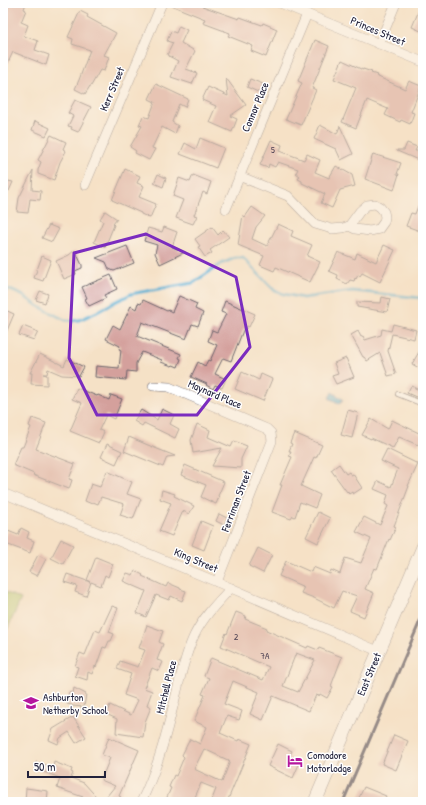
<svg xmlns="http://www.w3.org/2000/svg" width="426" height="805" font-family="'Patrick Hand',sans-serif">
	<style>
		.green { fill: #afc86e; stroke: #687554 }
		.water { fill: #51abcf; stroke: #3a6685 }
		.lines { fill: none; stroke-linecap: round; stroke-linejoin: round }
		.stream { stroke: #51abcf; stroke-width: 3 }
		.building { fill: #d4a09c; fill-rule: evenodd }
		.lane-casing { stroke: #6c656c; stroke-width: 6 }
		.street-casing { stroke: #6c656c; stroke-width: 10 }
		.secondary-casing { stroke: #6c656c; stroke-width: 14 }
		.lane { stroke: #fff; stroke-width: 4.5 }
		.street { stroke: #fff; stroke-width: 9 }
		.secondary { stroke: #fff; stroke-width: 13 }
		.rail { stroke: #22223b; stroke-width: 3 }
		.marked { fill: none; stroke: #7b2cbf; stroke-width: 3; stroke-linejoin: round }
		.labels { text-anchor: middle; dominant-baseline: central; stroke-width: 3; stroke-linejoin: round; paint-order: stroke }
		.number-label { font-size: 9px; fill: #4e4253 }
		.street-label { font-size: 11px; fill: #22223b; stroke: #fff }
		.poi-label { font-size: 11px; fill: #22223b; stroke: #fff; text-anchor: start }
	</style>
	<rect width="100%" height="100%" fill="#fff"/>
	<filter id="ink" filterUnits="userSpaceOnUse"><feTurbulence type="fractalNoise" baseFrequency=".025" numOctaves="2"/><feDisplacementMap in="SourceGraphic" scale="8" xChannelSelector="R" yChannelSelector="G"/><feConvolveMatrix kernelMatrix="1 2 1 2 8 2 1 2 1" color-interpolation-filters="sRGB"/></filter>
	<filter id="wash" filterUnits="userSpaceOnUse"><feTurbulence type="fractalNoise" baseFrequency=".012" numOctaves="4" result="noise"/><feDisplacementMap in="SourceGraphic" scale="16" xChannelSelector="R" yChannelSelector="G"/><feGaussianBlur stdDeviation="0.9" result="paint"/><feColorMatrix in="noise" values="0 0 0 0 0 0 0 0 0 0 0 0 0 0 0 0 0 1.4 0 .05"/><feComposite in="paint" operator="in"/></filter>
	<g filter="url(#wash)">
		<rect width="100%" height="100%" fill="#f5e1c6"/>
		<path class="green" d="M3,591L21,599L3,639Z"/>
		<path class="water" d="M332,392L343,399L340,404L329,398Z"/>
		<g class="lines">
			<path class="stream" d="M3,287L22,295L38,306L65,320L72,321L79,320L97,312L113,303L131,294L141,292L193,283L221,264L235,258H243L275,291L284,294L303,298L352,291L422,298"/>
		</g>
		<g id="blocks">
			<g class="building">
				<path d="M9,3H26L24,9L26,10L21,22L28,25L24,36L38,41L35,50L49,55L46,65L13,52L3,73V22Z"/>
				<path d="M168,3H203L202,6L239,19L240,17L262,25L263,23L277,29L266,57L251,51L253,46L228,36L230,33L203,23L205,19L168,4Z"/>
				<path d="M422,3H423V32L412,27Z"/>
				<path d="M80,11L88,15L87,17L116,33L104,55L109,57L104,71L100,70L91,86H90L85,94L75,89L79,80L90,50L72,44L73,39L68,37Z"/>
				<path d="M179,26L187,30L181,43L195,51L186,69L197,73L192,84L171,77L178,61L167,55L173,43L167,41L171,31L176,33Z"/>
				<path d="M315,40L329,46L312,88L316,90L301,125L286,119L302,83L298,81Z"/>
				<path d="M342,60L363,70V69L372,72L371,73L377,75L376,76L405,89L409,81L421,86L411,112L414,113L410,124L401,120L400,122L385,115L388,109L367,100L356,128L342,122L356,88L334,79Z"/>
				<path d="M226,78L246,105L230,116L237,119L232,132L209,122L216,106L202,100L208,87L228,96Z"/>
				<path d="M250,79L263,84L260,93L247,87Z"/>
				<path d="M156,84L188,99L185,107L179,104L172,122L178,126L175,134L162,127L152,148L155,149L149,160L135,153L136,151L130,147L142,126L139,125L143,116L149,118L155,102L149,99Z"/>
				<path d="M75,100L91,107L78,132L71,129L72,127L68,126L73,116L68,113Z"/>
				<path d="M35,121L50,128L46,136L32,130Z"/>
				<path d="M320,125L337,134L340,126L353,154L341,160L336,149L314,139Z"/>
				<path d="M51,135L66,142L63,149L66,151L60,162L54,180L38,174V170L41,162L38,160Z"/>
				<path d="M200,138L224,148L216,168L180,154L185,143L196,149Z"/>
				<path d="M271,140L282,145L280,151L304,160L307,154L320,160L315,172L329,178L336,166L352,175L355,186L340,190L332,208L321,203L325,194L302,183V181L298,179L300,176L296,173L298,169L278,162L275,167L269,164L268,168L260,165Z"/>
				<path d="M407,143L417,147L415,151H423V162L397,151V150H404Z"/>
				<path d="M373,154L401,163L397,174H399L394,190L365,179Z"/>
				<path d="M125,169L140,176L137,183L144,186L139,197L156,204L150,218L141,214V213L112,200Z"/>
				<path d="M33,170L32,190L41,191L40,200L30,199L28,213L17,212L19,198Z"/>
				<path d="M158,174L166,178L163,187L154,183Z"/>
				<path d="M193,175L211,182L207,194L203,192L194,215L197,216L193,224L176,218L183,200L173,196L179,178L190,182Z"/>
				<path d="M3,180L13,182L9,191L3,190Z"/>
				<path d="M422,196H423V232L406,226L411,213L415,214Z"/>
				<path d="M252,207L265,216L256,227L252,239L267,246L278,224L293,231L291,236L312,245L307,256L320,262L310,282L276,267L274,271L260,265L264,256L238,245L243,215L245,217Z"/>
				<path d="M105,211L117,219L113,224L114,225L105,247L94,242L103,221L100,219Z"/>
				<path d="M49,225L59,229L52,242L42,238Z"/>
				<path d="M164,227L177,232L172,247L185,252L160,264L155,253L157,245L144,241L148,228L162,232Z"/>
				<path d="M212,227L218,235L223,230L229,237L210,250L212,253L205,257L198,247L200,246L195,239Z"/>
				<path d="M384,245L395,250L380,282L362,273L360,276L358,275L356,279L355,278L354,281L350,280L347,284L337,279L338,275L329,271L338,252L355,259L357,253L376,262Z"/>
				<path d="M127,246L134,263L114,271L109,269L106,262L96,258Z"/>
				<path d="M75,250L82,265V268L75,271L76,274L64,279L56,261L69,255Z"/>
				<path d="M42,256L51,260L43,281L34,278Z"/>
				<path d="M111,275L117,289L104,295L106,298L89,306L85,299L87,298L82,287Z"/>
				<path d="M40,291L48,294L45,303L36,300Z"/>
				<path d="M179,296L197,304L195,309L203,313L198,326L192,324L186,339L142,322L137,336L181,354L179,358L181,359L178,367L173,365L172,366L161,362L162,360L142,352L136,363V372L127,371L126,380L95,377L96,366L119,368L121,350L119,349L120,346L106,339L113,325L120,329L131,306L136,309L138,303L141,304L143,300L167,311L168,310L172,312Z"/>
				<path d="M382,297L390,299L387,312L357,307V302L381,303Z"/>
				<path d="M225,301L255,314L249,327L247,326L246,329L244,328L231,361L223,358L215,374L226,379L222,388L215,385L213,389L206,385L207,384L191,377L198,362L205,366L208,360L210,361L217,345L208,341L212,330L217,332L226,314L221,312Z"/>
				<path d="M3,309L14,314L3,340Z"/>
				<path d="M393,324L416,330L414,339L392,334L388,351L396,374L388,376L380,353L367,361L364,357H363L351,335L358,331L361,337L363,336L365,340L381,335L382,329L391,331Z"/>
				<path d="M23,326L38,332L34,340L19,335Z"/>
				<path d="M423,345V362L419,368L412,364Z"/>
				<path d="M40,354L64,366L67,359L84,367L79,376L62,375L48,369L47,374H43L47,375V385L31,384L32,373H30Z"/>
				<path d="M346,358L354,377L336,384L332,376L338,374L334,363Z"/>
				<path d="M242,372L259,380L261,374L272,379L263,401L235,389Z"/>
				<path d="M411,386L423,392V400L407,393Z"/>
				<path d="M77,388L97,396L98,395L109,400L111,395L122,399L114,419L106,415L99,430L104,432L99,443L70,431L82,403L72,399Z"/>
				<path d="M162,409L174,415L170,424L179,429L175,438L144,423L142,426L134,421L141,410L157,420Z"/>
				<path d="M348,410L358,413L352,438L341,435Z"/>
				<path d="M32,418L46,423L36,449L75,464L69,479L72,480L69,489L33,475L34,474L13,465L21,447H23L31,427L29,426Z"/>
				<path d="M371,419L388,429L392,420L423,435L418,445L399,437L393,448L371,438V439L362,435Z"/>
				<path d="M197,424L210,430L208,437L231,447L234,441L247,446L241,459V468L212,466L222,448L193,453L191,440Z"/>
				<path d="M294,433L322,445L316,458L314,457L301,486L320,495L315,508L300,502L295,517L293,516L291,519L272,512L282,485H280L292,457L289,456L291,451H289L292,444L290,443Z"/>
				<path d="M129,437L155,448L175,456L167,457L163,467L124,451Z"/>
				<path d="M107,444L122,451L116,464L101,457Z"/>
				<path d="M387,449L418,464L408,486H409L394,526L396,527L390,540L389,539L377,569L374,568L365,589L374,593L364,617L350,611L357,596L342,591L334,608L314,598L301,593L304,587L279,576L286,561L311,572L313,567L330,574L331,570L340,574L345,558L361,563L371,539L356,532L364,517L380,525L388,506L385,504L388,495L374,489L378,481L391,487L398,469L381,461Z"/>
				<path d="M339,464L346,474L349,472L351,475L353,474L362,488L353,494L352,492L349,494L348,491L347,492L331,470Z"/>
				<path d="M185,465L224,482L218,496L219,497L216,504L201,497L206,485L181,475Z"/>
				<path d="M107,471L132,482L127,494L141,499L133,519L120,515L124,504L101,497L98,504L93,502L92,504L85,501L91,484L100,487Z"/>
				<path d="M162,490L175,494L174,496L194,506L189,514L183,511L172,536L159,531L171,503L160,499Z"/>
				<path d="M318,512L330,518L318,543L306,537Z"/>
				<path d="M219,514L227,518L224,525L216,521Z"/>
				<path d="M201,521L213,526L204,550L192,545Z"/>
				<path d="M21,528L29,532L27,538L34,541L30,553L3,543L8,531L18,535Z"/>
				<path d="M61,539L73,545L63,564L51,558Z"/>
				<path d="M258,548L272,555L263,573L249,566Z"/>
				<path d="M38,555L46,559L37,576L29,572Z"/>
				<path d="M96,557L113,564L108,577L105,575L101,586L91,582L86,596L75,592L77,586L64,582L67,574L90,582L87,580Z"/>
				<path d="M135,571L143,575L142,576L166,587L168,583L180,588V589L186,591L182,601L171,596L169,600L156,595L146,617L137,613L146,591L123,581L127,573L133,575Z"/>
				<path d="M112,606L118,608L109,632L114,634L111,641H109L106,648L103,647L96,667L95,666L92,674L88,672L87,680L75,676L78,667L75,666L80,653L85,655L95,630L100,632Z"/>
				<path d="M236,612L246,616L245,619L267,628L266,630L307,648L308,646L318,650L319,648L342,657L331,686L333,687L327,698L320,694L319,696L316,695L309,711L273,696L263,720L250,714L259,692L233,681L224,704L242,711L239,720L227,716L220,733L238,741L239,739L251,744L227,802H211L216,789L201,783L193,802H165L171,788L169,787L174,775L176,776L184,757L182,755L190,739L200,744L207,727L194,721L205,695L202,694L209,678L204,676L211,658L263,680L269,667L221,646L226,633L227,634ZM296,653L315,660L298,692L283,686ZM204,749L230,761L222,782L194,769Z"/>
				<path d="M147,625L163,631L159,642L163,644L157,660L163,662L159,671L152,668L144,688L152,691L147,705L151,707L145,722L143,737L116,733L117,719L106,714L110,705L131,715L138,700L124,695L131,674L117,669L120,661L138,667L145,650L139,648Z"/>
				<path d="M74,688L86,694L84,707L72,706V705L67,704L69,692L73,693Z"/>
				<path d="M73,717L86,737L76,743L69,732L60,738L58,744L49,740L53,729Z"/>
				<path d="M394,735L408,741L396,770L382,764Z"/>
				<path d="M109,737L139,750L119,796L121,797L116,802H114L107,796L115,786L101,780L110,758L102,755Z"/>
				<path d="M278,744L292,751L289,757L300,762L293,778L268,766Z"/>
				<path d="M36,762L53,767L54,762L72,769L71,772L73,773L71,778L84,783L101,802H78L83,797L57,788L60,778L34,768Z"/>
				<path d="M364,787L386,796L383,802H357Z"/>
				<path d="M26,788L48,791L47,802L25,801Z"/>
			</g>
		</g>
	</g>
	<g filter="url(#ink)">
		<use href="#blocks" fill-opacity="0" stroke="#6c656c" stroke-width="1"/>
		<g class="lines">
			<g class="lane-casing">
				<path id="lane" d="M398,394L423,404"/>
			</g>
			<g class="street-casing">
				<g id="street">
					<path d="M280,3L423,62"/>
					<path d="M379,44L396,3"/>
					<path d="M239,176L288,196L315,224L332,229L343,228L349,226L360,211L367,205L375,204L380,207L384,212L385,217L384,222L379,229L370,231L355,229L349,226"/>
					<path d="M85,185L162,3"/>
					<path d="M226,209L307,14"/>
					<path d="M153,386L169,387L267,429L271,433L272,441L217,582"/>
					<path d="M3,493L217,582L378,651"/>
					<path d="M141,802C158,768 167,731 176,695C181,675 185,655 194,636C203,617 218,602 231,588"/>
				</g>
			</g>
			<g class="secondary-casing">
				<path id="secondary" d="M315,802L423,547"/>
			</g>
			<use href="#lane" class="lane"/>
			<use href="#street" class="street"/>
			<use href="#secondary" class="secondary"/>
			<path class="rail" d="M343,802L423,614"/>
		</g>
	</g>
	<path d="M0 0H426V805H0ZM146,234L236,277L250,347L197,415H97L69,358L74,253Z" fill="#f5e1c6" fill-opacity=".55" fill-rule="evenodd"/>
	<path class="marked" d="M146,234L236,277L250,347L197,415H97L69,358L74,253Z"/>
	<defs>
		<g id="school-bare" transform="scale(1.2)"><path d="M0-5L7-2L0 1L-7-2ZM-4 1L0 2.5L4 1V4Q0 6-4 4Z" fill="#b5179e" stroke="#fff" stroke-width="2.5" paint-order="stroke"/></g>
		<g id="hotel-bare" transform="scale(1.2)"><path d="M-6-4.5h1.5V1H6V5H4.5V3h-9V5H-6ZM-4 0a1.8 1.8 0 1 1 3.6 0ZM.5 0V-2.5h3Q6-2.5 6 0Z" fill="#b5179e" stroke="#fff" stroke-width="2.5" paint-order="stroke"/></g>
	</defs>
	<g fill-rule="evenodd">
		<use href="#school-bare" x="31" y="703"/>
		<use href="#hotel-bare" x="295" y="761"/>
	</g>
	<g class="labels">
		<g class="number-label">
			<text x="273" y="150">5</text>
			<text x="236" y="637">2</text>
			<text x="265" y="656">7A</text>
		</g>
		<g class="street-label">
			<text transform="translate(378 31) rotate(23)">Princes Street</text>
			<text transform="translate(112 89) rotate(-67)">Kerr Street</text>
			<text transform="translate(255 107) rotate(-67)">Connor Place</text>
			<text transform="translate(215 394) rotate(23)">Maynard Place</text>
			<text transform="translate(236 501) rotate(-69)">Ferriman Street</text>
			<text transform="translate(196 560) rotate(23)">King Street</text>
			<text transform="translate(369 674) rotate(-67)">East Street</text>
			<text transform="translate(166 687) rotate(-76)">Mitchell Place</text>
		</g>
		<g class="poi-label">
			<text x="43" y="697">Ashburton<tspan x="43" dy="13">Netherby School</tspan></text>
			<text x="307" y="755">Comodore<tspan x="307" dy="13">Motorlodge</tspan></text>
		</g>
	</g>
	<rect width="426" height="805" fill="none" stroke="#fff" stroke-width="16"/>
	<path d="M28 771v6h77v-6" fill="none" stroke="#22223b" stroke-width="2"/>
	<text x="34" y="771" font-size="12" fill="#22223b" stroke="#ffffff" stroke-width="3" paint-order="stroke">50 m</text>
</svg>
